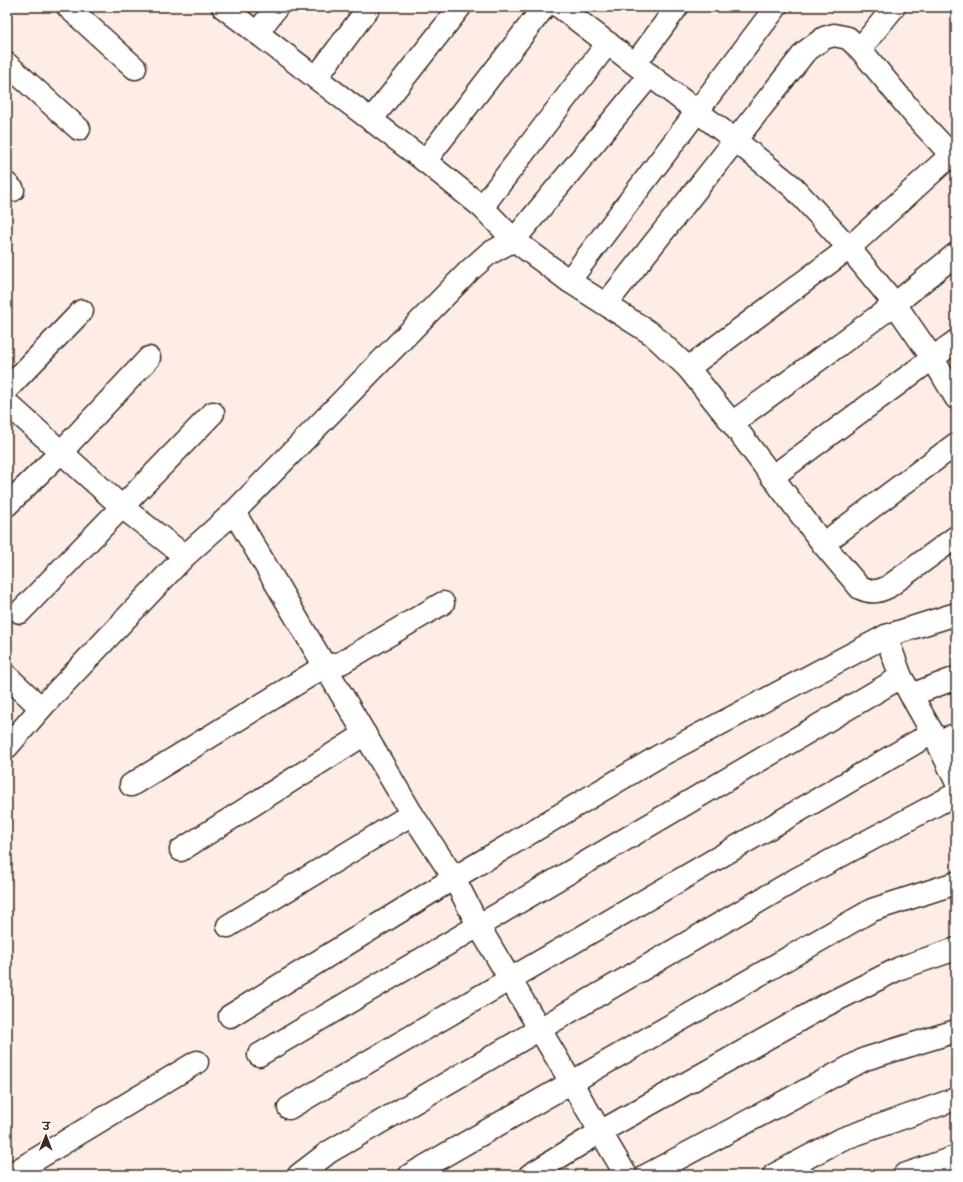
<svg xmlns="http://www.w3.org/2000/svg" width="963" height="1182" font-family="'Indie Flower','Playpen Sans Deva',sans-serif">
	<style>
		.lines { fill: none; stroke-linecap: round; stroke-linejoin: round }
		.minor-casing { stroke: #3b2a1e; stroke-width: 25 }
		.minor { stroke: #fff; stroke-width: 22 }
	</style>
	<rect width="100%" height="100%" fill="#fdede6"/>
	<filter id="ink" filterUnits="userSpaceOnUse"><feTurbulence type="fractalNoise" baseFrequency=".025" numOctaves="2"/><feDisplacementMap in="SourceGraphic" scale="8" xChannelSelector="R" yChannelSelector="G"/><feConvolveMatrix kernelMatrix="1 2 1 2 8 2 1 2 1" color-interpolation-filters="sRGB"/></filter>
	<g filter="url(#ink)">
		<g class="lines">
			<g class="minor-casing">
				<g id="minor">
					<path d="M68,7L135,68"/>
					<path d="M223,7L425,161L482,207L514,240L569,281L652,334L688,368L732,423L823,544L860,588C871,593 878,592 888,587L956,537"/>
					<path d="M560,7L735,140L793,187L849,248L895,304L933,359L956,398"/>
					<path d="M257,33L277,7"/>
					<path d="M860,49L894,7"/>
					<path d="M7,64L79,129"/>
					<path d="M635,64L677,7"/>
					<path d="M316,78L369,7"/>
					<path d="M371,120L460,7"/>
					<path d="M425,161L544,7"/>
					<path d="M7,184L13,190"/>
					<path d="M482,207L608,43"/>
					<path d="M569,281L776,7"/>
					<path d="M606,304L805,52L824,38L834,35L848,38L860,49L917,118L956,160"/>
					<path d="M688,368L849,248L951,155"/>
					<path d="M7,389L82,311"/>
					<path d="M7,403L122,507L185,556"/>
					<path d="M732,423L895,304L956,254"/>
					<path d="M772,477L956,341"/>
					<path d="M7,505L61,452L149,358"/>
					<path d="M234,512L412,814L454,878L478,925L626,1175"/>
					<path d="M823,544L956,444"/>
					<path d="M20,612L213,413"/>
					<path d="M886,636L901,677L937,741L956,781"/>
					<path d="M7,676L41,708"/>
					<path d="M911,695L956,678"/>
					<path d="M937,741L956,735"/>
					<path d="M7,747L41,708L185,556L234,512L469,271L488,254L514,240L650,75"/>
					<path d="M131,785L325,666L341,663L443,603"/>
					<path d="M181,850L365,734"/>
					<path d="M228,926L412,814"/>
					<path d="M230,1016L454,878L661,755L886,636L956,614"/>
					<path d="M259,1055L901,677"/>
					<path d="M289,1108L932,733"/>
					<path d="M10,1175L197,1062"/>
					<path d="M299,1175L329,1152L795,880L956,794"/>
					<path d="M410,1175L872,910L956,883"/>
					<path d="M530,1175L600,1132L824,1006L900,968L956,949"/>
					<path d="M647,1175L865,1059L956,1031"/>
					<path d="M774,1175L842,1139L956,1099"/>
					<path d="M904,1175L956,1157"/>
				</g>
			</g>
			<use href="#minor" class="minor"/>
		</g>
	</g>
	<rect width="963" height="1182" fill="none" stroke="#fff" stroke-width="24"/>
	<rect x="12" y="12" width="939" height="1158" fill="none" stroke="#3b2a1e" stroke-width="1.5" filter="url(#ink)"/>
	<g transform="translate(46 1136) rotate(1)" stroke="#ffffff" stroke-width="3" paint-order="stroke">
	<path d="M0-3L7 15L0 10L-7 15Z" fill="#3b2a1e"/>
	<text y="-6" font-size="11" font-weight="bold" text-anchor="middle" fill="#3b2a1e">उ</text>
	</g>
</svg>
